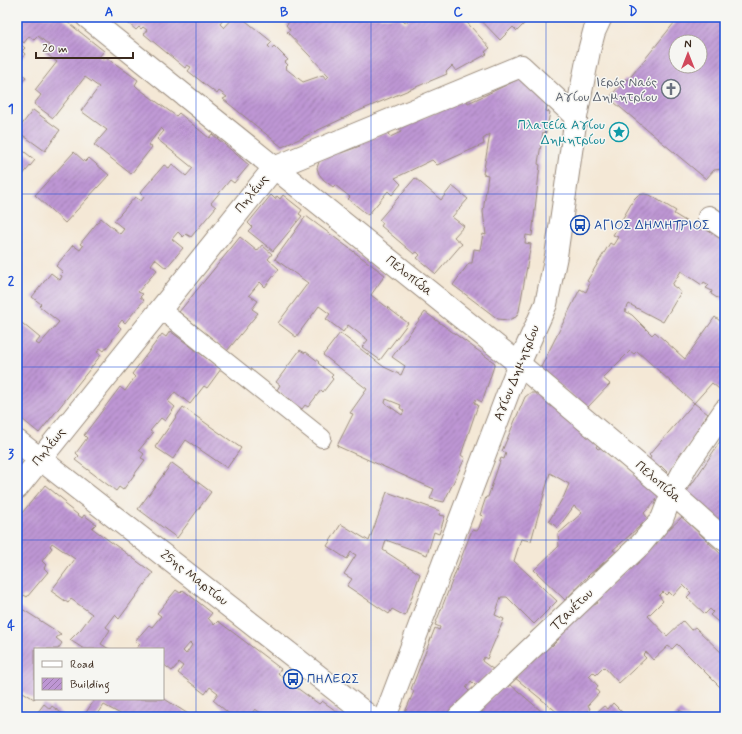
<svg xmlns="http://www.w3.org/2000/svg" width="742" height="734" font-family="Mynerve,sans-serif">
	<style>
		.building { fill: url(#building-hatch); fill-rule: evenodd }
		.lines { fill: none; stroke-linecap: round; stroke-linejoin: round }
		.lane-casing { stroke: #98897a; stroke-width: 20 }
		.street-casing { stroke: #98897a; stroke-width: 24 }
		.secondary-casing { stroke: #98897a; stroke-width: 24 }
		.lane { stroke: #fff; stroke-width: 18 }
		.street { stroke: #fff; stroke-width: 22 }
		.secondary { stroke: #fff; stroke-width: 22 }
		.grid { fill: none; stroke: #1d4ed8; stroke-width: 1; stroke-opacity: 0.55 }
		.labels { text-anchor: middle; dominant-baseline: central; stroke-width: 3; stroke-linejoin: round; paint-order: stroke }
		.worship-label { font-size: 13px; fill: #5b616d; stroke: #f6f6f2; text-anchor: end }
		.culture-label { font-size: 13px; fill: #0d838f; stroke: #f6f6f2; text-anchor: end }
		.street-label { font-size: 13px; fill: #3b2a1e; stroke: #f6f6f2 }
		.transit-label { font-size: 13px; fill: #164399; stroke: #f6f6f2; text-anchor: start }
		.neatline { fill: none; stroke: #1d4ed8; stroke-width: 1.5 }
		.grid-label { font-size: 13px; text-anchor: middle; font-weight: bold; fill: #1d4ed8 }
	</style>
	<defs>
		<pattern id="building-hatch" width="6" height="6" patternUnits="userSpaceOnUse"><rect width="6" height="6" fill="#be96d4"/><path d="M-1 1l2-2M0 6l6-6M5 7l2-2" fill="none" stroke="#9c7bab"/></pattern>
	</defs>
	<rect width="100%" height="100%" fill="#f6f6f2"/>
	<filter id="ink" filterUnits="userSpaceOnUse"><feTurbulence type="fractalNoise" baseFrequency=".025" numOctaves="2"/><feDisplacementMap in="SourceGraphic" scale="8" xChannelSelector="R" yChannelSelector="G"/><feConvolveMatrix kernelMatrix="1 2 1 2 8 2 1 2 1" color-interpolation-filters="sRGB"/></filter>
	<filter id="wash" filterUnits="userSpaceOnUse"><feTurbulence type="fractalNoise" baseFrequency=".012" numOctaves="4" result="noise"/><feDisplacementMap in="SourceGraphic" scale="16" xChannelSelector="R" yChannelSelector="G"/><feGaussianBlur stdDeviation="0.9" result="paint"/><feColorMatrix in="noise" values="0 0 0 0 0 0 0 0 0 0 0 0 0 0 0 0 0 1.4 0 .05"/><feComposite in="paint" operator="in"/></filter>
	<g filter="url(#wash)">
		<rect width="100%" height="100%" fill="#f4e8d6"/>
		<g id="blocks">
			<g class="building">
				<path d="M17,17H61L104,51L99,57L104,60L106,57L138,80L135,85L138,88L176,116L179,113L209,138L212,134L249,165L234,183L230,180L211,203L216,207L191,237L186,234L183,237L178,232L172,239L183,248L166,268L155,259L151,265L157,270L138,292L143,294L140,297L144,300L125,323L122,320L118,325L121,328L104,351L100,348L97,352L101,355L39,433L17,415V319L40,338L36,343L39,345L59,322L39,306L41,304L32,297L51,273L60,280L62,276L60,275L63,272L56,266L73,245L80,250L83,246L80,244L101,218L120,234L124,229L114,221L135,197L141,201L144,197L140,193L164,165L169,168L172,164L186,176L193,168L157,139L164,131L161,128L148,145L152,147L131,174L94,145L107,130L81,111L99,87L85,77L53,118L34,104L41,95L35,90L57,62L44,52L49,45L38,36L34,40L29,36L24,43L20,39L18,42L25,48L22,51L25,54L17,64Z"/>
				<path d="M121,17H219L223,20L220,24L224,28L234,17H241L272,42L268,46L271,49L274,46L288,60L285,62L288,65L285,68L303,82L323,75L326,79L329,76L287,32L290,30L286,25L295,17H296L300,22L305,17H399L405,23L409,20L406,17H462L490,48L485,52L487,54L456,71L452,66L446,72L447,74L361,110L282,147L223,99L227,97L219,91L217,94L188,71L191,67L187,65L185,68L144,34L147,30L143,27L141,29L139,27L136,30Z"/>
				<path d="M478,17H531L517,31L513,27L500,40Z"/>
				<path d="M679,17H725V166L723,169L714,170L706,179L609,98L625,79L628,80ZM676,42H700V66H676Z"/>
				<path d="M17,70L26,77L17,88Z"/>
				<path d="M523,77L548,101L546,111L550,112L546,133L543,132L539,157L538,164L540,165L532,236L526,235L525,243L531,244L519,311L516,317L508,320L498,319L453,285L469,263H472L474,249L480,250L483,234L486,235L483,212L488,175L483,174L490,134L483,139L484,144L437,165L432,160L395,178L401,184L392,195L388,191L368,215L348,199L350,197L335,185L333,187L324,180L319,174L317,168L319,162L323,158L340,150L341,153L360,146L358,143L387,132L390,137L401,132L399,128L466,99L468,103L479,98Z"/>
				<path d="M33,110L60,130L45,151L17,131Z"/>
				<path d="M17,146L35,160L17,182Z"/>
				<path d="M74,152L85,162L89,158L109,175L65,223L35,195Z"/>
				<path d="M415,178L441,200L452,186L468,199L452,217L464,226L454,237L462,244L436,274L417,258L420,255L417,252L414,254L381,226L383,223L379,220Z"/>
				<path d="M644,194L650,195L676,211L674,214L700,230L702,227L724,240L721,246L725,248V303L711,294L712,291L706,288L709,285L704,282L702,285L681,271L672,285L681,292L663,322L629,304L625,311L632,315L652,335L655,332L685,359L715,317L725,325V394L712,383L694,403L637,351L634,354L630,351L603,378L610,384L587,408L543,371L541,367L580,289L586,292L590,283L587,281L610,243L613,245L615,242L618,237L613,235L634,199L638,195Z"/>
				<path d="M271,195L275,199L277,196L280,199L283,195L302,210L299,214L302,216L273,251L248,231L252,227L248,223Z"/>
				<path d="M306,216L385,275L371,295L408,323L380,360L362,347L368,340L348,325L343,332L326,319L330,314L319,306L296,337L278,323L308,283L275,259Z"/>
				<path d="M240,237L257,251L262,245L272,254L268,259L279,269L265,287L260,282L249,295L258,301L252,309L258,313L227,351L179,312Z"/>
				<path d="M425,312L495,363L482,402L476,399L474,403L478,405L461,455L465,458L444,502L430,499L434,489L337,446L353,414L350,413L367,389L323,355L340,333L384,367L401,375L405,366L392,357ZM386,399L401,405L400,408L404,411L402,415L385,403Z"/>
				<path d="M170,331L221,369L207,388L204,386L190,404L175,392L168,401L175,407L165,421L161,418L150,431L153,433L139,450L144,454L141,458L145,460L123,490L119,487L116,491L75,460L79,456L76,453L87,438L84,435L120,387L125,391L135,377L132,374L162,334L166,337Z"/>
				<path d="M300,350L305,353L306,352L319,362L318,363L333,375L331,377L333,379L323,392L321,390L308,407L305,405L302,409L277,390L280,385L276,382Z"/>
				<path d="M530,393H535L541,394L598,444L596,447L598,449L602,447L659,497L644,513L648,519L613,550L616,552L589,575L565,600L534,570L559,546L558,534L582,513L574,506L558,528L549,521L564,496L569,484L550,473L531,541L521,539L514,561L557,601L534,624L507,597H501L495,615L504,619L487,659L484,657L482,661L494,670L476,686L471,681L466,688L471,693L447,717H403L414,691L411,689L435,628L439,630L440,627L435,625L472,530L477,531L479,528L483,516L480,515L486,497H488L501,458L504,459L506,453L502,451L525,397Z"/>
				<path d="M694,403L708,414L669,474L661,466L658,469L649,460L651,457L649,455Z"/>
				<path d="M183,407L241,448L227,468L186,440L173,459L155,447Z"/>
				<path d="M725,434V521L722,525L686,493Z"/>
				<path d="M172,463L211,492L177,538L138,509Z"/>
				<path d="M45,485L66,502L64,504L82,518L84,515L96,524L92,528L153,573L119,619L115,615L106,627L110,630L101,644L109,649H84L70,640L81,629L92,614L71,599L68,603L51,591L75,559L52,543L50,546L52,548L42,561L46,565L44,568L48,572L27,597L24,595L17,603V519Z"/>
				<path d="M387,492L440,511L439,515L445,516L439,534L434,532L427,555L386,540L383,550L420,574L405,616L392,609L389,614L347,586L352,579L344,574L356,555L351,552L347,559L327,546L341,524L369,541Z"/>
				<path d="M682,517L725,558V628L710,615L713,612L710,609L705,614L687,597L691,593L683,585L673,596L669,592L666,595L663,592L659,596L663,601L648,616L667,636L683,621L691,630L695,627L725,656V692L677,644L672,649L668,646L653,660L646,652L643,655L646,658L619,683L604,667L596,675L593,672L589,676L598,686L596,689L599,693L588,705L590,709L582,717H563L514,677L548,642L552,646L559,639L555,635L591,603L594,605L598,603L595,599Z"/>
				<path d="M176,590L180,593L183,590L212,613L208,618L214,625L218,621L281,669L278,673L282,677L319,704L322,701L345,717H258L261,713L255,709L249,717H247L245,715L244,717H233L213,700L218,693L210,687L205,694L178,673L183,666L179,663L172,671L163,664V649H136L140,644L135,641L149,625L152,627L161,616L157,613ZM190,643L192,645L186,654L183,651Z"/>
				<path d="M19,607L61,634L56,638L62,643L58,649H35V698L34,699L23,692L20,697L17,695V610Z"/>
				<path d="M511,685L548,717H485L481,714L483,711L480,708L503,686L506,688Z"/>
				<path d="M163,698L193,717H123L124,716L104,705L96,717H83L95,699H163Z"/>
				<path d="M613,703L627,717H599L602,715L598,711L604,706L608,709Z"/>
				<path d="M44,704L50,709L52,706L64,715L62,717H34Z"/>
				<path d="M680,710L689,717H674Z"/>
			</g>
		</g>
	</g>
	<g filter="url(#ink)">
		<use href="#blocks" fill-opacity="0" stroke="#98897a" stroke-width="1"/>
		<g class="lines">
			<g class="lane-casing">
				<path id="lane" d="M160,309L322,438"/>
			</g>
			<g class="street-casing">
				<g id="street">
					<path d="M87,17L519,364L672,493L725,540"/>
					<path d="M709,217L725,228"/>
					<path d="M17,488L274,168L521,66L576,117"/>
					<path d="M459,717L641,544L662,519L672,493L687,465L725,410"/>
				</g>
			</g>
			<g class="secondary-casing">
				<g id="secondary">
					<path d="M17,441L294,657L370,717"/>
					<path d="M385,717L519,364L546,304L556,256L576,117L589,51L594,32L601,17"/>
				</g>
			</g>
			<use href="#lane" class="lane"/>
			<use href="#street" class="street"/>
			<use href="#secondary" class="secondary"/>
		</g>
	</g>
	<path class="grid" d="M196,17V717M371,17V717M546,17V717M17,194H725M17,367H725M17,540H725"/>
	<defs>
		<g id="church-ring" transform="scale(1)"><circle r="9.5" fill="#f6f6f2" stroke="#6b7280" stroke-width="1.5"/><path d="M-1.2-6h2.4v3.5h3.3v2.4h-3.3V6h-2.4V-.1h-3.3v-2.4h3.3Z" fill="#6b7280"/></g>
		<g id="sight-ring" transform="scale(1)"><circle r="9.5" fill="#f6f6f2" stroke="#0f9aa8" stroke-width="1.5"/><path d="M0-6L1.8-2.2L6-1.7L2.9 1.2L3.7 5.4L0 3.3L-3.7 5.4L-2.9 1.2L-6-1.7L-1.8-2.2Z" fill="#0f9aa8"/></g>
		<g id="bus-ring" transform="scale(1)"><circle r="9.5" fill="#f6f6f2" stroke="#1a4fb4" stroke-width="1.5"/><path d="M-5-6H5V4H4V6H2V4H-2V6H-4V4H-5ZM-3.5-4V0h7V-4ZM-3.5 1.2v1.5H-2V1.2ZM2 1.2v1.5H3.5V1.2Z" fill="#1a4fb4"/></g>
	</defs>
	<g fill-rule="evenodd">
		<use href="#church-ring" x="671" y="89"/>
		<use href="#sight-ring" x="619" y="132"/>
		<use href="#bus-ring" x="580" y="225"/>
		<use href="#bus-ring" x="293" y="679"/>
	</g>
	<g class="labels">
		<g class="worship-label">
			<text x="657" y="82">Ιερός Ναός<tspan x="657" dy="15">Αγίου Δημητρίου</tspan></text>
		</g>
		<g class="culture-label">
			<text x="605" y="125">Πλατεία Αγίου<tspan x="605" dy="15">Δημητρίου</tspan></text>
		</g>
		<g class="street-label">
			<text transform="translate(252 194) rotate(-51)">Πηλέως</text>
			<text transform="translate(409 276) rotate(39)">Πελοπίδα</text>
			<text transform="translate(517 373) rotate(-68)">Αγίου Δημητρίου</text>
			<text transform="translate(49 447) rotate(-51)">Πηλέως</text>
			<text transform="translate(658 482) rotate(41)">Πελοπίδα</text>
			<text transform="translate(194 578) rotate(38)">25ης Μαρτίου</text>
			<text transform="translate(572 610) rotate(-44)">Τζανέτου</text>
		</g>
		<g class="transit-label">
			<text x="594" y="225">ΑΓΙΟΣ ΔΗΜΗΤΡΙΟΣ</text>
			<text x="307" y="679">ΠΗΛΕΩΣ</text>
		</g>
	</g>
	<rect width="742" height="734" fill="none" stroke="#f6f6f2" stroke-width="44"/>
	<rect x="34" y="648" width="130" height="52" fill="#f6f6f2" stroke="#aba49d"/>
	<rect x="42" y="661" width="20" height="6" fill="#ffffff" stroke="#aba49d"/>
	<text x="70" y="668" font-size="12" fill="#3b2a1e">Road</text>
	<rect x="42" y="678" width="20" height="12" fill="url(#building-hatch)" stroke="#aba49d"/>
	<text x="70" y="688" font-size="12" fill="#3b2a1e">Building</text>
	<g transform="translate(688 54)"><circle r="19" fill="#f6f6f2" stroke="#aba49d"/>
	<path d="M0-3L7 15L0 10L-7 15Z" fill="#d1495b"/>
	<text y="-6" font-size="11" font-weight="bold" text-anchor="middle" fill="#3b2a1e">N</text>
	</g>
	<path d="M36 52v6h97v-6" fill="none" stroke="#3b2a1e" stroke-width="2"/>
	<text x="42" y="52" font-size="12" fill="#3b2a1e" stroke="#f6f6f2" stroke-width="3" paint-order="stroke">20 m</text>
	<rect x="22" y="22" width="698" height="690" class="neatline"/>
	<g class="grid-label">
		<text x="109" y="16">A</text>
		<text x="284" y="16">B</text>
		<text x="458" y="16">C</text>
		<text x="633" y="16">D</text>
		<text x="11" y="113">1</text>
		<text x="11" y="285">2</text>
		<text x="11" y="458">3</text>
		<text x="11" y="630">4</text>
	</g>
</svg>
